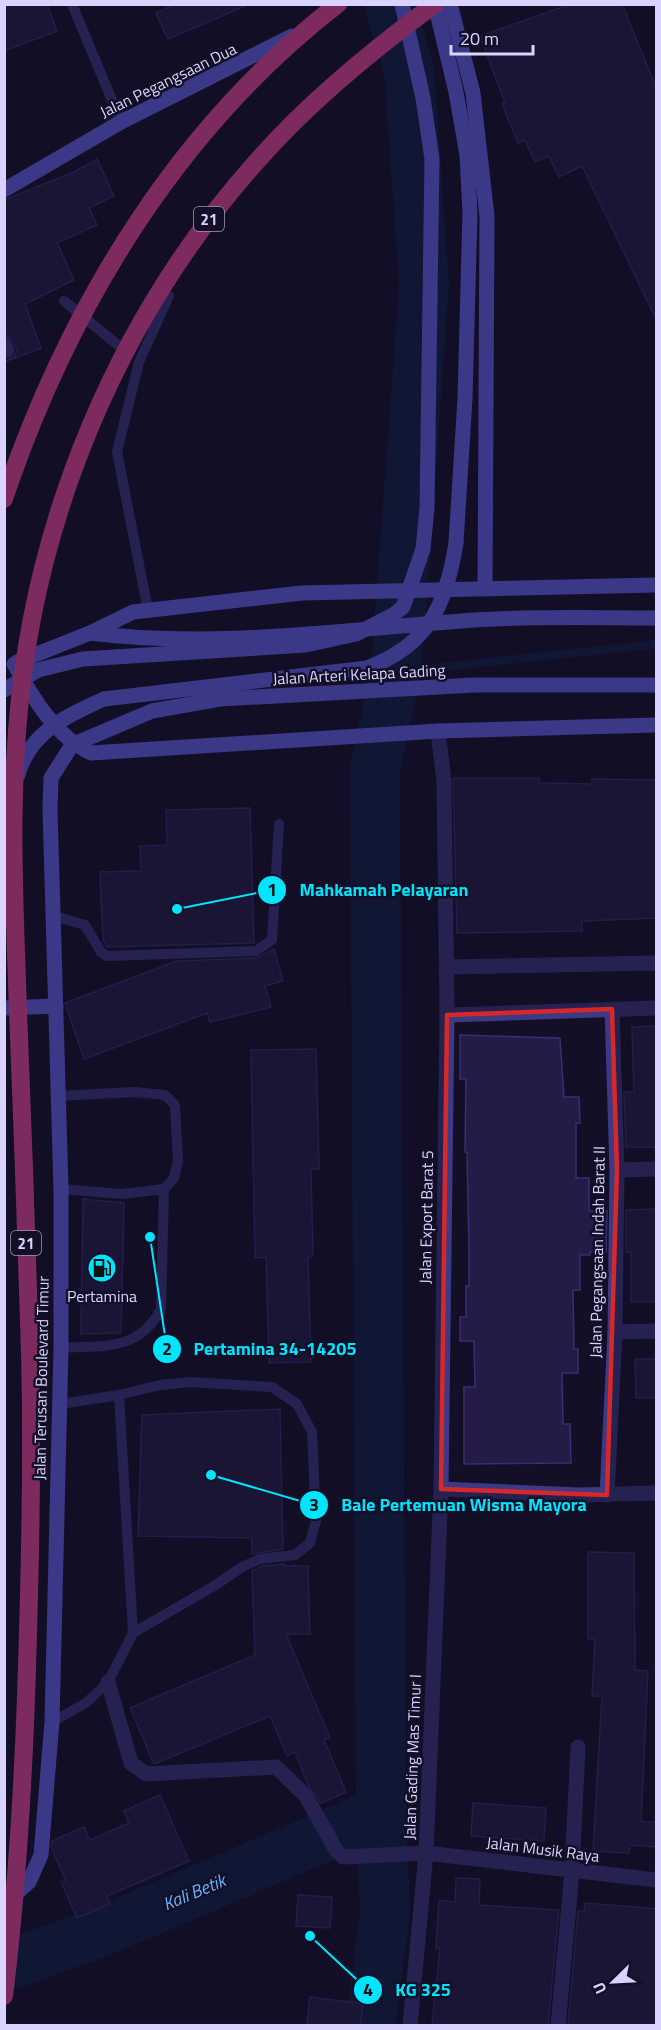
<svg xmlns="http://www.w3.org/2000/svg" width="661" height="2030" font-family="'Titillium Web',sans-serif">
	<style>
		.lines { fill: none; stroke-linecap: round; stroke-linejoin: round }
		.stream { stroke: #0c2248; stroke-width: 8 }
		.river { stroke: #0c2248; stroke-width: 50 }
		.building { fill: #241b47; stroke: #3b2d73; stroke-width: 1.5 }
		.lane { stroke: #3d3a85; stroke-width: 10 }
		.street { stroke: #3d3a85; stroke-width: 15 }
		.secondary { stroke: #6f6bff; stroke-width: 15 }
		.highway { stroke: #ff4fa3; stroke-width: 18 }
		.secondary-bridge { stroke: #6f6bff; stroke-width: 15 }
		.highway-bridge { stroke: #ff4fa3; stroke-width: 18 }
		.marked { fill: none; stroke: #d62828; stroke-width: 4.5; stroke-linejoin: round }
		.labels { text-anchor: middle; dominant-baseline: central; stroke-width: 5; stroke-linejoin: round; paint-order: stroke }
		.shield { fill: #130f26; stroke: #9e99be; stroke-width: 1.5 }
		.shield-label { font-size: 15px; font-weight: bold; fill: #d9d4ff }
		.street-label { font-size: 16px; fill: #d9d4ff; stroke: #130f26 }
		.poi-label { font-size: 16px; fill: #d9d4ff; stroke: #130f26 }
		.water-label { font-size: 18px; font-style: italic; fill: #62b6ff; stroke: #130f26 }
		.leader { fill: none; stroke: #00e5ff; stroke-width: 2 }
		.callout-dot { fill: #00e5ff; stroke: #130f26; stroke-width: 2 }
		.mark-label { font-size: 18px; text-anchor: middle; font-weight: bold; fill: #111 }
		.callout-label { font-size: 18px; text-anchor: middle; font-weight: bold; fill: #00e5ff; stroke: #130f26; stroke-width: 5; stroke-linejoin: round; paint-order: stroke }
	</style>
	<rect width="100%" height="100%" fill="#130f26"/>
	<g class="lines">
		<path class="stream" d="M396,672L656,644"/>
		<g class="river">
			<path d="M4,1967L103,1931L381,1812"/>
			<path d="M370,2026L385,1914L381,1812L375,769L396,672L424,284L409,70L389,4"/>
		</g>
	</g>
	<g class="building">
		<path d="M4,4H47L57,31L4,51Z"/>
		<path d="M175,4H250L168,39L156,13Z"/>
		<path d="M571,4H622L657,90V321L582,166L559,177L549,156L535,162L525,140L518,143L502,104L505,103L480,36Z"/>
		<path d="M97,159L114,196L89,208L97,225L57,243L74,280L25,304L41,348L4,362L15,356L17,350L12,339L4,334V200L74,172Z"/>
		<path d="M453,778H539L540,783L592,784V779L657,780V918L582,921V931L457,933Z"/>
		<path d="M250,808L254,943L107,947L103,940L100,872L141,871L140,846L167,845L166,810Z"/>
		<path d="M274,949L283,981L265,986L271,1007L210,1022L207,1013L84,1059L65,1003L177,961L256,958Z"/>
		<path d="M657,1026V1147H626L624,1092H634L632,1027Z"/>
		<path d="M460,1035L560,1038L564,1097H579L580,1123H576V1178H589V1211H607L606,1252H590V1255H580V1290H573L574,1349H578V1373H562L563,1424H570L571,1463L464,1464V1387H475L474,1341H460V1317H466V1286H469V1247L467,1152H465L466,1079H460Z"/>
		<path d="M316,1049L319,1169H311L313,1256H308L311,1362L269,1363L266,1257L255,1258L251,1050Z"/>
		<path d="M83,1199L124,1203L121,1333L81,1334Z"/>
		<path d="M657,1209V1302H631V1252H626V1210Z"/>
		<path d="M635,1359H657V1398H636Z"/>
		<path d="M280,1409L283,1549L252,1554V1538L138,1536L142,1415Z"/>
		<path d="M588,1552L634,1553L635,1670L648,1671L641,1822H657V1847L630,1845L629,1853L593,1851L602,1696H592L595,1639H588Z"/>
		<path d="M284,1564V1566H308L310,1634H286L330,1738L324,1740L346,1792L321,1803L308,1785L295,1752L287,1756L270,1716L154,1764L130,1708L255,1655L252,1571L262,1566Z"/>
		<path d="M160,1795L189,1861L107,1896L110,1904L77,1918L61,1882L66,1881L51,1847L52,1841L84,1827L90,1840L129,1823L124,1811Z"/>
		<path d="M473,1803L546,1808L544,1841L471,1836Z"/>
		<path d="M456,1878L480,1879L479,1905L559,1910L548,2025H432L440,1949L436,1948L439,1900L455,1902Z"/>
		<path d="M298,1895L332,1897L330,1928L296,1926Z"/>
		<path d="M585,1903L657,1909V2025H568L578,1911H584Z"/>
		<path d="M310,1997L363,2004L360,2025L307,2024Z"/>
	</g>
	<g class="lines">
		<g class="lane">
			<path d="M72,4L121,122"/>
			<path d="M64,301L129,354"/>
			<path d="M148,610L117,452L139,362L169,296"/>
			<path d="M51,915L85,925L101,952L107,956L256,951L272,940L279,824"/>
			<path d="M58,1096L134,1092L165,1095L175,1105L178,1161L174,1178L164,1189L122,1194L61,1189"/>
			<path d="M61,1348C104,1345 138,1352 161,1309L164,1189"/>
			<path d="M60,1404L119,1395"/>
			<path d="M52,1722L86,1703L108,1682L133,1633L119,1395L160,1385L190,1382L272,1387L297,1404L312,1432L316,1521L310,1543L295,1555L260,1559L242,1567L214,1586L133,1633"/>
		</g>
		<g class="street">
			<path d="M4,344L7,350"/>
			<path d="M447,967L656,963"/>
			<path d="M447,1015L656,1008"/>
			<path d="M617,1170L656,1169"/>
			<path d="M615,1332L656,1331"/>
			<path d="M441,1489L579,1495L656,1493"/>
			<path d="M607,1495L615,1332L617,1170L612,1009"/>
			<path d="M108,1682L131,1763L146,1774L276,1767L306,1796L336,1850L343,1857L426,1853L656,1880"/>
			<path d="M410,2026L426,1853L441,1489L447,1015L444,781L438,731"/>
			<path d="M558,2026L572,1871L578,1747"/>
		</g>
		<g class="secondary">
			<path d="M402,4L423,98L432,159L427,508L423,549"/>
			<path d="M435,4L456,92L467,155L470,212L465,399L456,543"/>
			<path d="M450,4L473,93L487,216L485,589"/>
			<path d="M4,190L121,122L292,36"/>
			<path d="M90,633C217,649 348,629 475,620C535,616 596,618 656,618"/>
			<path d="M17,662L90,633L133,612L302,593L656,585"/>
			<path d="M14,664C32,697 56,737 91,753L438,731L656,725"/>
			<path d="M104,699L367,668"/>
			<path d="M4,1008L56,1006"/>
			<path d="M9,1900L29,1882L41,1855L52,1722L61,1348V1189L50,809L51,778L72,745L152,711L220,699L474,685H656"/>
		</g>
		<path class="highway" d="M4,499L9,484"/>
		<g class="secondary-bridge">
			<path d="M367,668C429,645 446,605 456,543"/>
			<path d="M4,690L38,670L83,659L306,645L356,634L393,615L403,607L423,549"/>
			<path d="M18,775C29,733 66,716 104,699"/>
		</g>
		<g class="highway-bridge">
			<path d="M9,484C74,299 180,126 338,4"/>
			<path d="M4,1996C19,1875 25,1754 28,1632C31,1529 33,1425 29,1321C26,1218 22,1114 18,1011C15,918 10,825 17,732C32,522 118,316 258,160C310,101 371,51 435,4"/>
		</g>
	</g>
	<path d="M0 0H661V2030H0ZM612,1009L617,1170L607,1495L441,1489L447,1015Z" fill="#130f26" fill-opacity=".55" fill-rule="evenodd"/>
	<path class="marked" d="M612,1009L617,1170L607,1495L441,1489L447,1015Z"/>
	<defs>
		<g id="fuel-disc" transform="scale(1.5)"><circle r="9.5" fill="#00e5ff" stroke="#130f26"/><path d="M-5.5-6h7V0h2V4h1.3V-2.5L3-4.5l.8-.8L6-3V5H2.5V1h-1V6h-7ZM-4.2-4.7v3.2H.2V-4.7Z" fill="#111"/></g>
	</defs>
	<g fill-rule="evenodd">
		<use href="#fuel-disc" x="102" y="1268"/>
	</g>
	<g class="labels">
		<g class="shield">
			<rect x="194" y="207" width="30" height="24" rx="4.5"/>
			<rect x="11" y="1231" width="30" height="24" rx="4.5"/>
		</g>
		<g class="shield-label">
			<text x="209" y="219">21</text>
			<text x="26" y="1243">21</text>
		</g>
		<g class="street-label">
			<text transform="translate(168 80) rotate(-26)">Jalan Pegangsaan Dua</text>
			<text transform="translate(359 674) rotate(-3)">Jalan Arteri Kelapa Gading</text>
			<text transform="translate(426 1217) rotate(-89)">Jalan Export Barat 5</text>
			<text transform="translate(597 1252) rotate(-89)">Jalan Pegangsaan Indah Barat II</text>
			<text transform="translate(41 1378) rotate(-89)">Jalan Terusan Boulevard Timur</text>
			<text transform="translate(412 1757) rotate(-88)">Jalan Gading Mas Timur I</text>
			<text transform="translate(543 1849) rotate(7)">Jalan Musik Raya</text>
		</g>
		<g class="poi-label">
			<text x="102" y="1296">Pertamina</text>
		</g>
		<g class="water-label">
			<text transform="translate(194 1892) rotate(-23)">Kali Betik</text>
		</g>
	</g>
	<path class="leader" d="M177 909L272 890M150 1237L167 1349M211 1475L314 1505M310 1936L368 1990"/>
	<g class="callout-dot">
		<circle cx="177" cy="909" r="6"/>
		<circle cx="150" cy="1237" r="6"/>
		<circle cx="211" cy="1475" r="6"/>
		<circle cx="310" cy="1936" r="6"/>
		<circle cx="272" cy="890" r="15"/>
		<circle cx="167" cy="1349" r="15"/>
		<circle cx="314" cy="1505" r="15"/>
		<circle cx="368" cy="1990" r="15"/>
	</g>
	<g class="mark-label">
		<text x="272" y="896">1</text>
		<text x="167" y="1355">2</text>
		<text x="314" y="1511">3</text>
		<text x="368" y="1996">4</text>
	</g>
	<g class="callout-label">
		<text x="384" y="896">Mahkamah Pelayaran</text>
		<text x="275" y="1355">Pertamina 34-14205</text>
		<text x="464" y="1511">Bale Pertemuan Wisma Mayora</text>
		<text x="423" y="1996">KG 325</text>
	</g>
	<rect width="661" height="2030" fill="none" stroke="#d9d4ff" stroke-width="12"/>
	<g transform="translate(613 1982) rotate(246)" stroke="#130f26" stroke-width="4.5" paint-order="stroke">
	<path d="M0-4.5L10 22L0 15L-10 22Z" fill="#d9d4ff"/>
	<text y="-9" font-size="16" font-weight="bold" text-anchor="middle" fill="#d9d4ff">U</text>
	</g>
	<path d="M451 45v9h82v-9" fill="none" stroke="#d9d4ff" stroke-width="3"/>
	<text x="460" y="45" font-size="18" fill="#d9d4ff" stroke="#130f26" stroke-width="4.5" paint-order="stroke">20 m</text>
</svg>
